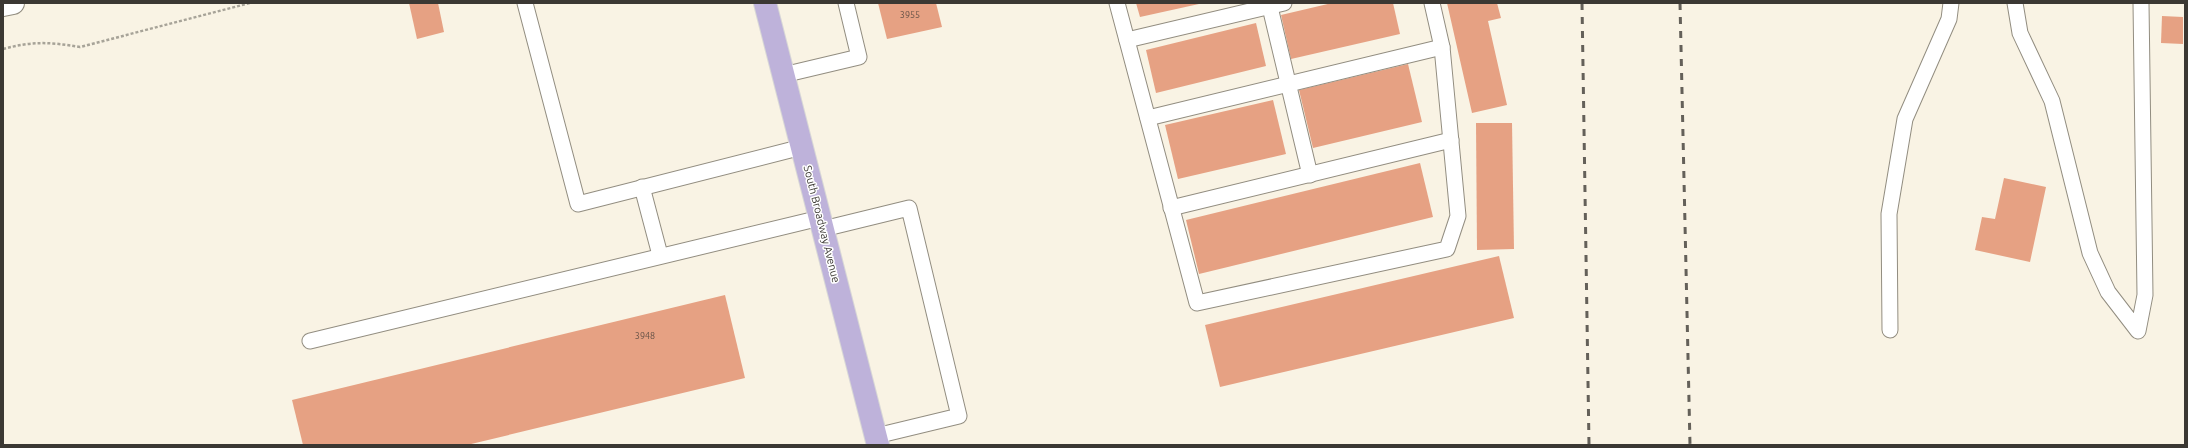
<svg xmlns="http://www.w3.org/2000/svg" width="2188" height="448" font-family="Ubuntu,sans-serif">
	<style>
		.building { fill: #e6a183 }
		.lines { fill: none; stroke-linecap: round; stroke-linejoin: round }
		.service-casing { stroke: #928d80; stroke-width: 17 }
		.tertiary-casing { stroke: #928d80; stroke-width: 24 }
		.primary-casing { stroke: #d8d7d6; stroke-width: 24 }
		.path { stroke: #a7a398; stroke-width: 2.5; stroke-dasharray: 3 2; stroke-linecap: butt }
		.service { stroke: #fff; stroke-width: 15 }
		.tertiary { stroke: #fff; stroke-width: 22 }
		.primary { stroke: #beb2da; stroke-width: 22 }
		.rail { stroke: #646059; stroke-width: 3; stroke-dasharray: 7 7; stroke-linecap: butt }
		.labels { text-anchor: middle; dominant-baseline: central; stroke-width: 3; stroke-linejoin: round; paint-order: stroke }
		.number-label { font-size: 9px; fill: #665247 }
		.street-label { font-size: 11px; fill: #3b3833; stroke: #fff }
	</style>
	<rect width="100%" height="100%" fill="#f9f3e4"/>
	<g class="building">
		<path d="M409,3H438L444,32L417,39Z"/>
		<path d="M878,3H936L942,27L887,39Z"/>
		<path d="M1136,3H1199V4L1140,17Z"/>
		<path d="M1332,3H1393L1400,34L1291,59L1281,15Z"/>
		<path d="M1447,3H1497L1501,18L1488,21L1507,105L1472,113Z"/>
		<path d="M2162,16L2183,17V44L2161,43Z"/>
		<path d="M1256,23L1266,66L1156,93L1146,50Z"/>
		<path d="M1408,64L1422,122L1313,148L1299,90Z"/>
		<path d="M1273,100L1286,154L1178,179L1165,125Z"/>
		<path d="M1476,123H1512L1514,249L1477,250Z"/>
		<path d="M1420,163L1433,217L1199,274L1186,220Z"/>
		<path d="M2004,178L2046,187L2030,262L1975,250L1982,217L1995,219Z"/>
		<path d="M1499,256L1514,318L1220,387L1205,325Z"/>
		<path d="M725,295L745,378L467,445H303L292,400Z"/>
	</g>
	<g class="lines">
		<g class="service-casing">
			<g id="service">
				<path d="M525,3L578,204L802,147"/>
				<path d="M1117,3L1197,303L1447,249L1458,216L1442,47L1432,3"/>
				<path d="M1269,3L1310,175"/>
				<path d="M2015,3L2020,33L2052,101L2090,253L2108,292L2138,331L2145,295L2141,3"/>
				<path d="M1127,40L1284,3"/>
				<path d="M783,75L859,57L846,3"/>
				<path d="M1148,118L1442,47"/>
				<path d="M642,187L660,255"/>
				<path d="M1171,208L1451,140"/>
				<path d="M823,229L909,208L959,416L876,436"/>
				<path d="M1890,330L1889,214L1905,119L1949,19L1951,3"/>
				<path d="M310,341L820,218"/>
			</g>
		</g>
		<g class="tertiary-casing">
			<path id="tertiary" d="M3,5L13,3"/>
		</g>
		<g class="primary-casing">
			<path id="primary" d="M765,3L878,445"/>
		</g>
		<path class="path" d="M3,49C33,41 50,42 80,47L250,3"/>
		<use href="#service" class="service"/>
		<use href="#tertiary" class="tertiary"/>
		<use href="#primary" class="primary"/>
		<g class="rail">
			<path d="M1582,3L1589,445"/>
			<path d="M1680,3L1690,445"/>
		</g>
	</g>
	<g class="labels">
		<g class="number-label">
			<text x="910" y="15">3955</text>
			<text x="645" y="336">3948</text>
		</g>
		<g class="street-label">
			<text transform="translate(822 224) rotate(76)">South Broadway Avenue</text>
		</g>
	</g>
	<rect width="2188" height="448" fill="none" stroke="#3b3833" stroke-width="8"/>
</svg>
